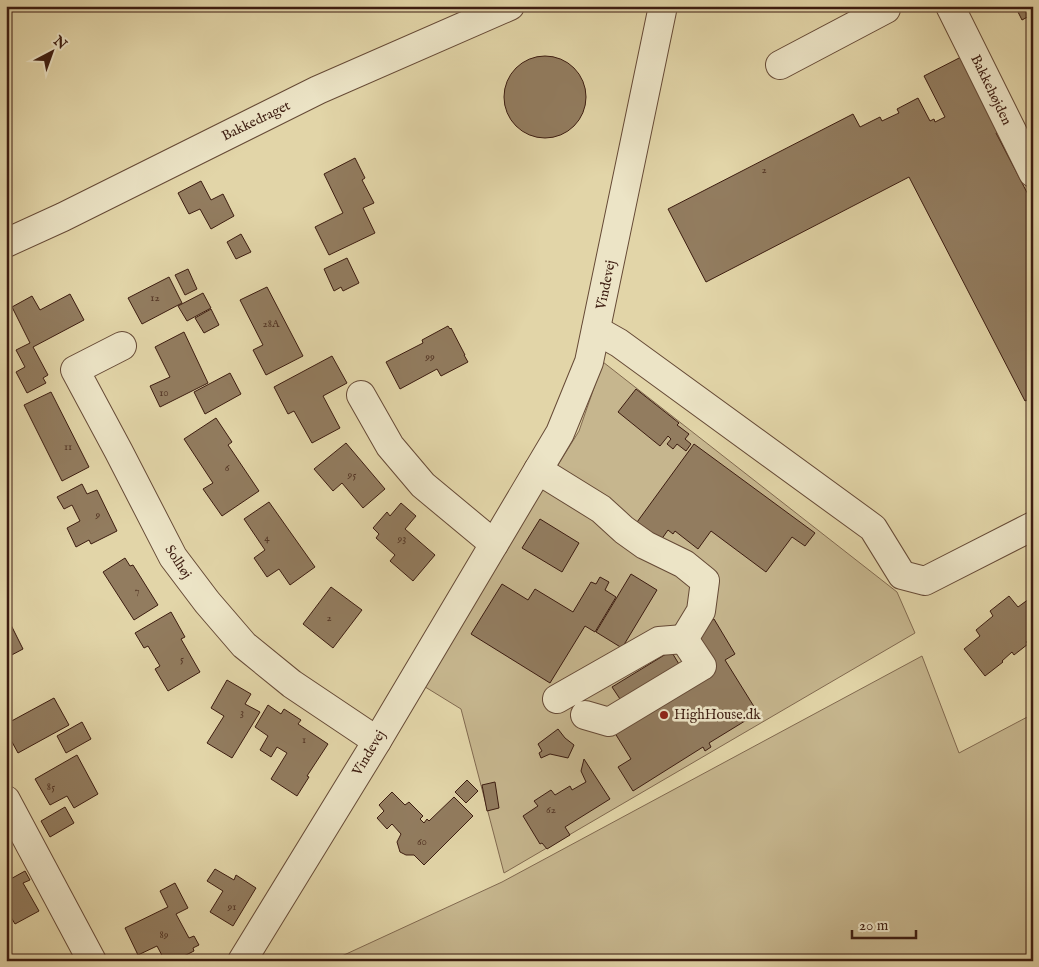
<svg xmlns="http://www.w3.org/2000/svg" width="1039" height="967" font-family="'IM FELL English',serif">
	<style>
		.green { fill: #c6b68e; stroke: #81694f }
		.building { fill: #927c5f; stroke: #3c1c10 }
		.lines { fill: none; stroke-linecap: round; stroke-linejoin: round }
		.minor-casing { stroke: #664a36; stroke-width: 30 }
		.minor { stroke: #ece4c6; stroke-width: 28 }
		.poi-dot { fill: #8f2418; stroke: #ece4c6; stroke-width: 2 }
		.labels { text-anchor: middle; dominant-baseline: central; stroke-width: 5; stroke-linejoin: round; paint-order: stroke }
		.number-label { font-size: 11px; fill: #523424 }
		.street-label { font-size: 14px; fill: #3c1c10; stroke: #ece4c6 }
		.poi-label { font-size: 14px; fill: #3c1c10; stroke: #ece4c6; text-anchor: start }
	</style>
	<rect width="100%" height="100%" fill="#e2d5a8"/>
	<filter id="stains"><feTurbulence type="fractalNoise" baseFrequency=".004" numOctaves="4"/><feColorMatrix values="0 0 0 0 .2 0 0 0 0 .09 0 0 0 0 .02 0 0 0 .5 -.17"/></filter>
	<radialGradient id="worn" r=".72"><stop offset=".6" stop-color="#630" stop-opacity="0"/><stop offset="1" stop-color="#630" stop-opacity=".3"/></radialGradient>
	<g class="green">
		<path d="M603,362L897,592L915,633L504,873L461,709L422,685L579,431Z"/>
		<path d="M922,656L959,753L1033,714V961H331L502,882Z"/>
	</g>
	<g class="building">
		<path d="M1029,6H1033V14L1022,20L1018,12Z"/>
		<path d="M963,56L1001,130L996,133L1033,204V397L1025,401L909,177L706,282L668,209L853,114L860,127L880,117L882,121L899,113L897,109L918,98L930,121L934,119L935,122L945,117L924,76Z"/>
		<circle cx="545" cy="97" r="41"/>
		<path d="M355,158L365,178L362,180L374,203L363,208L375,233L329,255L315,227L343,213L324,174Z"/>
		<path d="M201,181L211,200L223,194L234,216L211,229L200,209L189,214L178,193Z"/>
		<path d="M241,234L251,252L236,259L227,242Z"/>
		<path d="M347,258L359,283L343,291L341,287L334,291L324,269Z"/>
		<path d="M188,269L197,289L185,295L175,275Z"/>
		<path d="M169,277L182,303L142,324L128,298Z"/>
		<path d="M267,287L303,356L266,375L253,350L263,345L240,300Z"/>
		<path d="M203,293L211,308L187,321L178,306Z"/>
		<path d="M70,294L84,320L33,347L48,375L43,378L46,383L27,393L16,372L25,367L16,350L30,343L12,307L32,296L40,310Z"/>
		<path d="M211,309L219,325L204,333L195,318Z"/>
		<path d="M448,326L450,329L451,328L465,355H464L468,362L441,376L437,369L400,389L386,362L423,343L422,340Z"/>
		<path d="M184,332L208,383L160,407L150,386L170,377L155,347Z"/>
		<path d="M332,356L347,383L323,396L340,428L312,443L294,411L288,414L274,387Z"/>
		<path d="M230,373L241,394L205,414L194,392Z"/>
		<path d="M636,389L679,423L677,425L689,434L685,439L691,444L686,451L677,444L673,449L667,444L671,439L668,436L660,446L618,412Z"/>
		<path d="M51,392L89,467L62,481L24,405Z"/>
		<path d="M216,418L232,442L228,445L259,491L222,516L203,489L213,483L184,439Z"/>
		<path d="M346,443L385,489L363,508L342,483L333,491L314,469Z"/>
		<path d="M694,444L815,533L805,546L792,537L766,572L711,531L698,549L675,531L673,534L668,530L656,547L632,529Z"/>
		<path d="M82,484L87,494L97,490L117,531L91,544L89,540L76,547L67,528L80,521L72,505L64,509L57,497Z"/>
		<path d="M269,502L315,567L290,585L279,569L267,577L254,558L265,550L244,519Z"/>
		<path d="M401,503L416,516L405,529L435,555L413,581L390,561L395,555L376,538L379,534L373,528L387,512L390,516Z"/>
		<path d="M540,519L579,543L562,572L522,548Z"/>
		<path d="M125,558L130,566L133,565L158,605L134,620L103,572Z"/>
		<path d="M631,574L657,590L622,648L596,632Z"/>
		<path d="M600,577L609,582L605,590L616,597L595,632L585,626L550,683L471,634L502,584L528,600L535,589L573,612L591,582L596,584Z"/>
		<path d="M331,587L362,610L333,648L303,624Z"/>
		<path d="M1009,596L1018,607L1033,596V636L1026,642L1028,644L1014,655L1012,652L1002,661L1003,662L985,676L964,649L980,636L976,630L993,616L990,611Z"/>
		<path d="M171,612L185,637L181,639L200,672L168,691L155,669L160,666L148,646L144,648L135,633Z"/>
		<path d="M6,615L23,649L6,658Z"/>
		<path d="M714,619L735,654L725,660L758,713L709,743L711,747L705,751L703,747L633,791L618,767L631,759L613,730L716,666L694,632Z"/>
		<path d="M671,651L682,669L624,705L612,687Z"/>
		<path d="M227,680L251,694L245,704L260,712L232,758L207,743L224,716L211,708Z"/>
		<path d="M54,698L69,725L18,753L6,731V724Z"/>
		<path d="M268,705L281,714L284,709L301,720L298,724L328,744L307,776L309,777L297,796L271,779L287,753L277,747L271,757L260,750L268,736L255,727Z"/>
		<path d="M82,722L91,739L66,753L57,736Z"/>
		<path d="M558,729L565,738L574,745L568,758L550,754L541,758L539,753L542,751L538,744Z"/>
		<path d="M77,755L98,794L74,808L67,796L50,805L35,779Z"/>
		<path d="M584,759L610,799L565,827L570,835L547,849L542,843L540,844L523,816L538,806L534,801L551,790L555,795L570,786L572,790L586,782L581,771Z"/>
		<path d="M467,780L478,791L466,803L455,792Z"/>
		<path d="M495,782L499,808L487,811L482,785Z"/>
		<path d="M392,792L405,805L409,802L423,816L420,819L424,823L427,819L429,821L454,797L473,816L424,865L414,855H406L400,852L397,842L401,834L392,824L387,829L377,818L384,811L379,805Z"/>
		<path d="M65,807L74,823L50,837L41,821Z"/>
		<path d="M215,869L234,880L236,875L256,888L233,926L210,912L223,891L207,881Z"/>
		<path d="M25,871L30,880L23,883L39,911L15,924L6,909V888L10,886L7,881Z"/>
		<path d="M175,883L188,908L176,914L189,938L194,936L199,945L193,948L194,951L174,961H165L157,946L138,955L125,928L168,907L160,891Z"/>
	</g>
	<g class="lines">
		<g class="minor-casing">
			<g id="minor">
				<path d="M950,6L1033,173"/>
				<path d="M780,65L886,9"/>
				<path d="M6,243L63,217L318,90L510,6"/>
				<path d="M596,330L619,343L873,528L902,575L925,581L1033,526"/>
				<path d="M122,346L75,370L119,452L173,557L207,602L244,645L292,684L377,741"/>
				<path d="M361,395L390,446L423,485L494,544"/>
				<path d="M538,470L601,509L624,530L645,545L684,564L705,581L701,611L684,639"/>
				<path d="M557,699L659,641L684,639L702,666L609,722L585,715"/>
				<path d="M6,800L92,961"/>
				<path d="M242,961L377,741L560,433L589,362L663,6"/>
			</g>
		</g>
		<use href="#minor" class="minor"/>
	</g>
	<circle class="poi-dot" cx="664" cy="715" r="5"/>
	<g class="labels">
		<g class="number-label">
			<text x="764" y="170">2</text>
			<text x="155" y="298">12</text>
			<text x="271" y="324">28A</text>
			<text x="430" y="357">99</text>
			<text x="164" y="393">10</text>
			<text x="68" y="447">11</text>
			<text x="227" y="468">6</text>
			<text x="352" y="475">95</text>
			<text x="98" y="515">9</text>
			<text x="267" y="538">4</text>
			<text x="402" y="539">93</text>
			<text x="137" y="591">7</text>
			<text x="329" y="618">2</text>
			<text x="182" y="659">5</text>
			<text x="242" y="713">3</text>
			<text x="304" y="740">1</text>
			<text x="51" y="787">85</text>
			<text x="551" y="810">62</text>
			<text x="422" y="842">60</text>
			<text x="232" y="907">91</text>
			<text x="164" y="935">89</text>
		</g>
		<g class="street-label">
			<text transform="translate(991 90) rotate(64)">Bakkehøjden</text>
			<text transform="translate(256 121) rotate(-26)">Bakkedraget</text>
			<text transform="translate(606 285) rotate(-78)">Vindevej</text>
			<text transform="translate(178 562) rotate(57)">Solhøj</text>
			<text transform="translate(369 753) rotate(-59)">Vindevej</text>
		</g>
		<g class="poi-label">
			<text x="674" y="715">HighHouse.dk</text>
		</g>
	</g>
	<rect width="1039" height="967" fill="none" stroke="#e2d5a8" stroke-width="25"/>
	<rect x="8" y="8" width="1024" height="952" fill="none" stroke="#3c1c10" stroke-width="2.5"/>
	<rect x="12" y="12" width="1014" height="942" fill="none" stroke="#3c1c10"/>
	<g transform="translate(52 52) rotate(41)" stroke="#ece4c6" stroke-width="4" paint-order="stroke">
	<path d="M0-4L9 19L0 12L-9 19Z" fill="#3c1c10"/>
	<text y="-8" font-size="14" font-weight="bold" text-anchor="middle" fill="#3c1c10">N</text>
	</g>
	<path d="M852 930v8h64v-8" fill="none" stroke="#3c1c10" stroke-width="2.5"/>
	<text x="859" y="930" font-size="15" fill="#3c1c10" stroke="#ece4c6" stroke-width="4" paint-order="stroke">20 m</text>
	<rect width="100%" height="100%" filter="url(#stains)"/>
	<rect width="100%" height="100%" fill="url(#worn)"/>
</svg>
